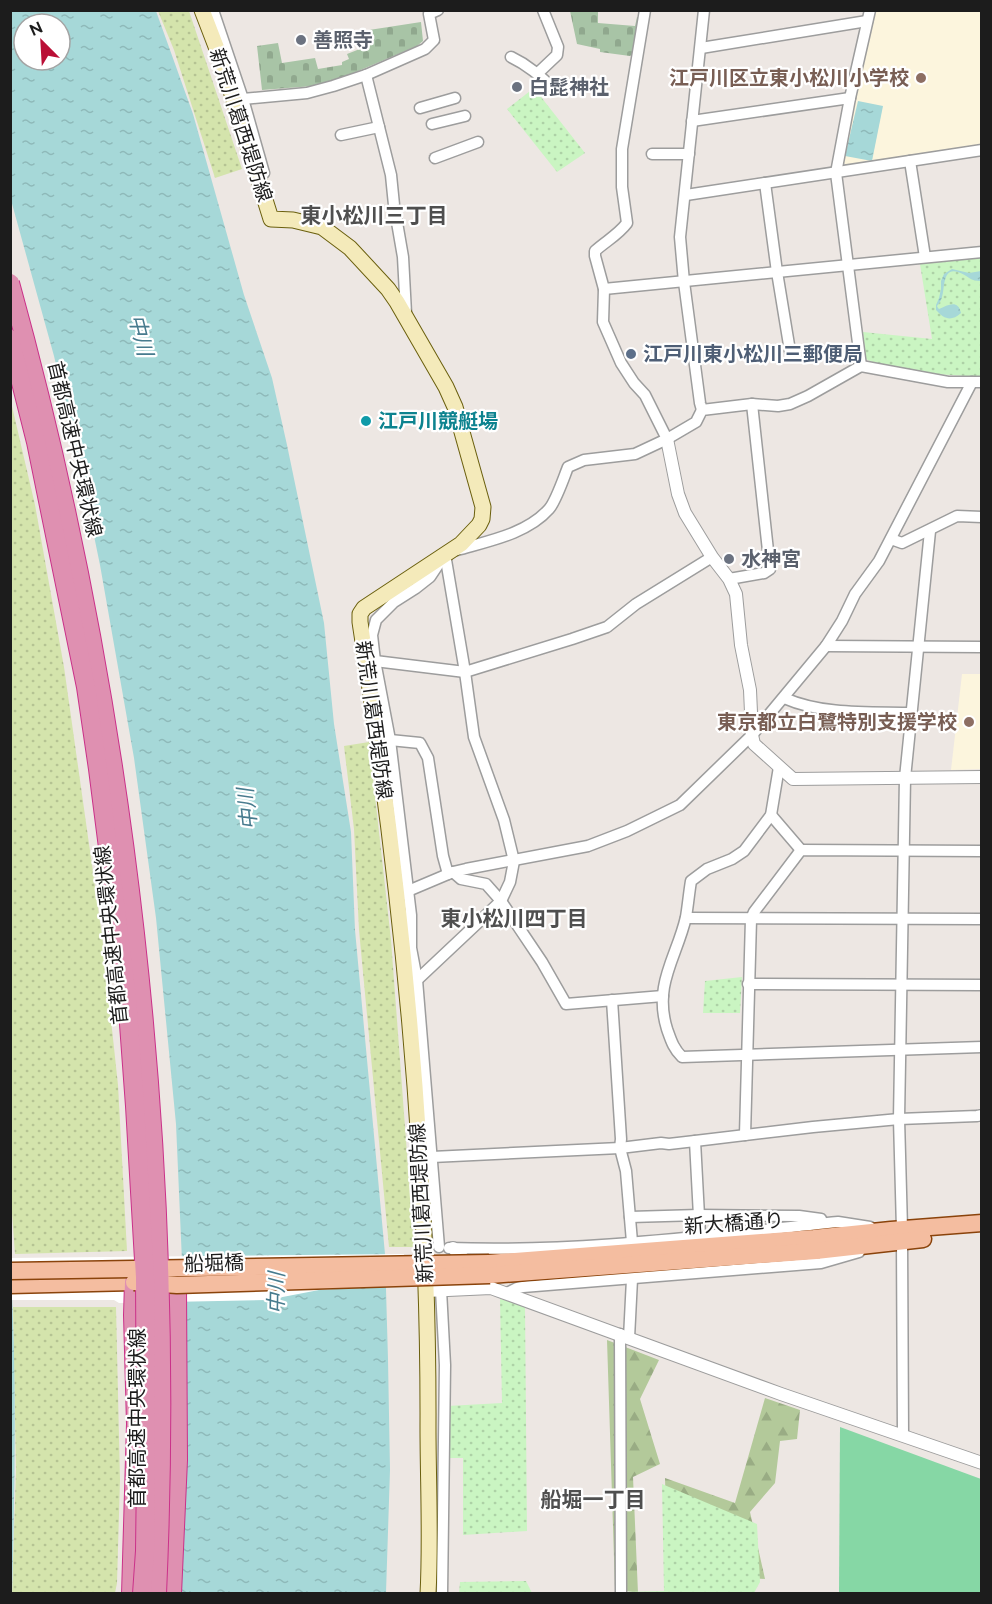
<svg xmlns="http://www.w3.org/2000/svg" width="992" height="1604" font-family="Raleway,'Noto Sans JP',sans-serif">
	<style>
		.education { fill: #fcf5dd }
		.grass { fill: url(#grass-dots) }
		.forest { fill: url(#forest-firs) }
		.cemetery { fill: url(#cemetery-stones) }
		.park { fill: url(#park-dots) }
		.pitch { fill: #86d7a5 }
		.water { fill: url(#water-ripples); fill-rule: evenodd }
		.pier { fill: #fff }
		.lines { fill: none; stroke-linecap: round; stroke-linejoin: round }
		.minor-casing { stroke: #9d9d9d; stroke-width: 13 }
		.tertiary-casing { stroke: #9d9d9d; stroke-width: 14 }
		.secondary-casing { stroke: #6a5f0d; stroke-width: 17 }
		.primary-casing { stroke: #8a430b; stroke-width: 19 }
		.motorway-casing { stroke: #ca3189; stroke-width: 20 }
		.minor { stroke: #fff; stroke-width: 10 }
		.tertiary { stroke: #fff; stroke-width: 12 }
		.secondary { stroke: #f4eaba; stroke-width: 15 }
		.primary { stroke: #f4bda0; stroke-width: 16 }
		.motorway { stroke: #df90b1; stroke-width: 18 }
		.primary-bridge-casing { stroke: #8a430b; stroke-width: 19; stroke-linecap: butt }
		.motorway-bridge-casing { stroke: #ca3189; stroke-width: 20; stroke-linecap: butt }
		.primary-bridge { stroke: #f4bda0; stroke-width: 16 }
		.motorway-bridge { stroke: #df90b1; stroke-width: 18 }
		.worship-dot { fill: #6b7280; stroke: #fff; stroke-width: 2 }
		.education-dot { fill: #8d6e63; stroke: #fff; stroke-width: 2 }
		.service-dot { fill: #5c6f8a; stroke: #fff; stroke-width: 2 }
		.culture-dot { fill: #0f9aa8; stroke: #fff; stroke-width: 2 }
		.labels { text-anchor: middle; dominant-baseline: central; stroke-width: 4.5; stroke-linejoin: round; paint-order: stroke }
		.worship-label { font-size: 20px; font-weight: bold; fill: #5b616d; stroke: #fff; text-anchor: start }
		.education-label { font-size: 20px; font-weight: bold; fill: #785e54; stroke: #fff; text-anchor: end }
		.street-label { font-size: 20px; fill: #1c1c1c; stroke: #fff }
		.service-label { font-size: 20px; font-weight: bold; fill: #4e5e75; stroke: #fff; text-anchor: start }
		.culture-label { font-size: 20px; font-weight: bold; fill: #0d838f; stroke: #fff; text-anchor: start }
		.neighbourhood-label { font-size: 21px; font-weight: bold; fill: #4f4f4f; stroke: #fff }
		.water-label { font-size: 21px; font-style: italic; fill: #477b8e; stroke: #fff }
	</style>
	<defs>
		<pattern id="grass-dots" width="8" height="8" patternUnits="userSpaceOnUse" patternTransform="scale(1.5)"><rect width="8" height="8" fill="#d4e4ac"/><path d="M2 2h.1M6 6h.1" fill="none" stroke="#b5c393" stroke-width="1.8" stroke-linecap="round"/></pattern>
		<pattern id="forest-firs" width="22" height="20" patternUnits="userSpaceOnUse" patternTransform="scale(1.5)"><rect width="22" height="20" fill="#b3c99a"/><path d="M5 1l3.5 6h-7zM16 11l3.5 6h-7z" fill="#99ac84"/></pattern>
		<pattern id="cemetery-stones" width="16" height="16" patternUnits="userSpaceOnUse" patternTransform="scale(1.5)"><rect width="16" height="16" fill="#a8c4a6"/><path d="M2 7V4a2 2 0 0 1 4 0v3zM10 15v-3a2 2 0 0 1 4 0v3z" fill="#90a88e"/></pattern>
		<pattern id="park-dots" width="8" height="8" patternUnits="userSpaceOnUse" patternTransform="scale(1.5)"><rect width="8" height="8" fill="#caf5c2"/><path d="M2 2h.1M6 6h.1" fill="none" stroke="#add1a6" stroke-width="1.8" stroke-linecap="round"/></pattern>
		<pattern id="water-ripples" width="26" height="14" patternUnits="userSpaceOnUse" patternTransform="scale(1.5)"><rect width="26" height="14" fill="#a6d8d8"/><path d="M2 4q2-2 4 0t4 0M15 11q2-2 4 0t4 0" fill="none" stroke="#8eb9b9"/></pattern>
	</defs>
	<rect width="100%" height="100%" fill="#ede7e3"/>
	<g class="education">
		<path d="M876,11H981V145L848,166L841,161Z"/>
		<path d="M962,674H981V769L951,770Z"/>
	</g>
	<g class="grass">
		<path d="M158,11H189L242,169L215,178L174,50Z"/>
		<path d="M11,402L35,505L64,667L102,936L118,1085L127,1251L15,1254L10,1186Z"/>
		<path d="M369,742L391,940L414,1247H389L359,930L354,829L344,746Z"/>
		<path d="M13,1307H116L120,1480L117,1583L115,1593L12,1594L16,1470Z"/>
	</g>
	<g class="forest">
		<path d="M607,1340L659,1360L640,1399L660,1464L633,1477L638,1593L615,1589Z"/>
		<path d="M765,1398L800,1410L797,1439L780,1441L775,1483L750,1512L765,1579L739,1577L664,1594L668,1582L665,1478L735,1503Z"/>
	</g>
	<g class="cemetery">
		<path d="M570,11H598V23L635,26L637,17H639L633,54L630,56L600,52V49L577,44Z"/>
		<path d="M421,22L423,41L417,46L337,80L313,86L262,90L257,46L278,43L282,63L315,58L318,69L342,65V62L349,59L347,54L370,45L369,30Z"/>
	</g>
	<g class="park">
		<path d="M534,88L585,153L557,172L507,109Z"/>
		<path d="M981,257V377L935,374L872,362L866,359L863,332L932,339L920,264Z"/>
		<path d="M742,977L740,1013H703L705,981Z"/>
		<path d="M500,1299L525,1305L527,1531L463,1535V1458H449L447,1406L502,1403Z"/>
		<path d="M662,1484L757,1524L760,1582L754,1593L621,1594V1592L664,1591Z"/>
		<path d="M526,1581L532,1593H459L460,1582Z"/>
	</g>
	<path class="pitch" d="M840,1427L981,1479V1593H839Z"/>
	<g class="water">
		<path d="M10,11H156L193,114L244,295L272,378L287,445L324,623L334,724L351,832L355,930L385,1254L388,1359L390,1470L386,1593H181L187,1443L183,1284L176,1124L156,918L134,758L100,565L79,463L54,356L11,200ZM24,24H60V60H24Z"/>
		<path d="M858,101L883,106L872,161L845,156Z"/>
		<path d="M952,269L969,273L981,271V281C969,281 969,276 958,272C942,267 945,289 942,297C941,301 940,302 937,306L938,308L939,309C948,305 958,299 961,313C951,322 944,319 936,310V305L939,298L941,289V281L944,274Z"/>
		<path d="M10,1257C17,1369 15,1481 12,1594L10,1593Z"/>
	</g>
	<path class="pier" d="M404,1254L406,1285L319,1290L267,1300L119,1303L114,1300H11L10,1258Z"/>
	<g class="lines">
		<g class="minor-casing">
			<g id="minor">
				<path d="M213,10L243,99L264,173"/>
				<path d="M645,10L622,149V187L627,223C618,235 606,241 595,251V256L604,289L603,322L621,363L634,383L645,395L667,439"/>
				<path d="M701,48L867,21"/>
				<path d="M511,57C528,65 540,76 554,89"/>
				<path d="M538,73L557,55L558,47L543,10"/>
				<path d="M366,75L391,175L394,205L403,257L406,313"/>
				<path d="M243,99L307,93L333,86L366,75L425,49L434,40L429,14L438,10"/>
				<path d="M420,108L455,98"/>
				<path d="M692,121L850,98"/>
				<path d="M432,124L465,116"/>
				<path d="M341,135L379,127"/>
				<path d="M652,154H689"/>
				<path d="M435,158L478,142"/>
				<path d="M910,161L925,257"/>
				<path d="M765,183L777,272L790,351"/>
				<path d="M686,195L982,150"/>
				<path d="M604,289L982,252"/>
				<path d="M861,366L836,173L850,98L870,10"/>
				<path d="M702,410L700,403L684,282L680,237L704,10"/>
				<path d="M891,539L902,543L957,516L982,517"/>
				<path d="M457,550C488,541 527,534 549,509C556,501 564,477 568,467L584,460L635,454L667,439L696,422L702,410L752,404L778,406L790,404L808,396L861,366L948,382H982"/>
				<path d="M729,579L764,573L770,569L752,404"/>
				<path d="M826,646L982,647"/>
				<path d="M375,661L465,672L572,639L607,627L636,604L712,557"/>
				<path d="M784,698C823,715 868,712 911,713"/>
				<path d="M390,740L420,743L428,758L443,856L448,874"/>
				<path d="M779,767L771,815L744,851L732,859L707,869L691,881C689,893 688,905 686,917C677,957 653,984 667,1029C671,1040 673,1048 682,1057L982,1047"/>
				<path d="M771,815L801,850"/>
				<path d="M453,872L461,879L486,884L501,901L542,962L566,1004L663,996"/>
				<path d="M408,891L453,872L466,869L588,846L627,831L680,805L752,735L826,646L842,621L855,594L879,561L972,382"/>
				<path d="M686,918L982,919"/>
				<path d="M417,980L501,901L510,882L514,861L504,820L474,737L465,672L445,554"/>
				<path d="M748,984L982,985"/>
				<path d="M612,1000L621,1139L620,1148L626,1171L632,1242"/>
				<path d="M745,1135L751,919L754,912L801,850L982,851"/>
				<path d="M695,1141L700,1235"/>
				<path d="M432,1157L620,1148L661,1143L669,1144L695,1141L813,1127L899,1119L977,1116L982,1115"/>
				<path d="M630,1217L699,1215L799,1216L821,1219"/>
				<path d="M902,1229L899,1119L905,778L930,531"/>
				<path d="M902,1241L903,1435"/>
				<path d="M439,1247L417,980L411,948V915L390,740L375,661L372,635L376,620L394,602L416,588L430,577L442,559"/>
				<path d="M449,1248C579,1253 709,1235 838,1222L870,1227"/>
				<path d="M441,1290L445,1365L442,1594"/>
				<path d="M507,1293L517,1288L523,1287L821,1263L859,1252"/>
				<path d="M620,1334L621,1594"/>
				<path d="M629,1338L632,1279"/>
			</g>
		</g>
		<g class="tertiary-casing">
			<g id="tertiary">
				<path d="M667,439L678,494L685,513L712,557L729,579L736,594L741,645L750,690L752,735L754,744L793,779L982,777"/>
				<path d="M453,1248L471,1266"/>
				<path d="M426,1291L491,1288L781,1394L982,1463"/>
			</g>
		</g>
		<g class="secondary-casing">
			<path id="secondary" d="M202,10L222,62L271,219L293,220L322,227L350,248L388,289L397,302L446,387L455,407L483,507L482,519L479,525L461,544L364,608L360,614V622C401,888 429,1157 428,1427C428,1482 431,1538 428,1594"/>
		</g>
		<g class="primary-casing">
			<g id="primary">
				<path d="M489,1263L814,1238L891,1230L982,1223"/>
				<path d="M490,1275L816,1251L923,1239"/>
				<path d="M10,1285L134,1282"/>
			</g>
		</g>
		<g class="motorway-casing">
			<path id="motorway" d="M131,1594L136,1424L133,1315L134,1282L152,1269L166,1276L177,1285L178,1460L172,1594"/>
		</g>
		<use href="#minor" class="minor"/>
		<use href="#tertiary" class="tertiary"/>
		<use href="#secondary" class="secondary"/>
		<use href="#primary" class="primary"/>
		<use href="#motorway" class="motorway"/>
		<g class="primary-bridge-casing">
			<g id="primary-bridge">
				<path d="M10,1271L489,1263"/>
				<path d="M134,1282L177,1285L490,1275"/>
			</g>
		</g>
		<g class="motorway-bridge-casing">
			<g id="motorway-bridge">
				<path d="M10,283C127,706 177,1155 157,1594"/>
				<path d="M10,339L36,442L86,687L98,769L127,997L135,1106L145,1277L146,1472L145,1551L142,1594"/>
			</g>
		</g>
		<use href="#primary-bridge" class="primary-bridge"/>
		<use href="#motorway-bridge" class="motorway-bridge"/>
	</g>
	<g class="worship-dot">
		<circle cx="301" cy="40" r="6"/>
		<circle cx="517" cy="87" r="6"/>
		<circle cx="729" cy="559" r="6"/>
	</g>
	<g class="education-dot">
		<circle cx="921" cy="78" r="6"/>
		<circle cx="969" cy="722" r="6"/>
	</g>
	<circle class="service-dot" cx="631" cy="354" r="6"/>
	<circle class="culture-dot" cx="366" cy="421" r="6"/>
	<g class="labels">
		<g class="worship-label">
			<text x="313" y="40">善照寺</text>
			<text x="529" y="87">白髭神社</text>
			<text x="741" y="559">水神宮</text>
		</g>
		<g class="education-label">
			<text x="909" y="78">江戸川区立東小松川小学校</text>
			<text x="957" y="722">東京都立白鷺特別支援学校</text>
		</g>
		<g class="street-label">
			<text transform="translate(241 125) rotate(72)">新荒川葛西堤防線</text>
			<text transform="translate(75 449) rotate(77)">首都高速中央環状線</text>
			<text transform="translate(374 720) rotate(82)">新荒川葛西堤防線</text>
			<text transform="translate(111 935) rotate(-96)">首都高速中央環状線</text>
			<text transform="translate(421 1203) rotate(-93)">新荒川葛西堤防線</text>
			<text transform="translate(734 1223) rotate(-4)">新大橋通り</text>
			<text transform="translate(214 1263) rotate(-2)">船堀橋</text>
			<text transform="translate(137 1418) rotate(-90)">首都高速中央環状線</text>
		</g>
		<g class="service-label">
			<text x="643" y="354">江戸川東小松川三郵便局</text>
		</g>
		<g class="culture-label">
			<text x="378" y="421">江戸川競艇場</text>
		</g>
		<g class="neighbourhood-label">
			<text x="374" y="215">東小松川三丁目</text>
			<text x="514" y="918">東小松川四丁目</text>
			<text x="593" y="1499">船堀一丁目</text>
		</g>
		<g class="water-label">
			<text transform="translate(141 335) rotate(76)">中川</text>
			<text transform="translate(247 809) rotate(-96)">中川</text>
			<text transform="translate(276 1293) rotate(-89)">中川</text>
		</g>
	</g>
	<rect width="992" height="1604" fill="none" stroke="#1c1c1c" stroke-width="24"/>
	<g transform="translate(42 42) rotate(336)"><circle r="28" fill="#ffffff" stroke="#a4a4a4" stroke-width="1.5"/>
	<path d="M0-4.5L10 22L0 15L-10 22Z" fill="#ba0f36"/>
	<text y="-9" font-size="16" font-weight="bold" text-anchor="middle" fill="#1c1c1c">N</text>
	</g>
</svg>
